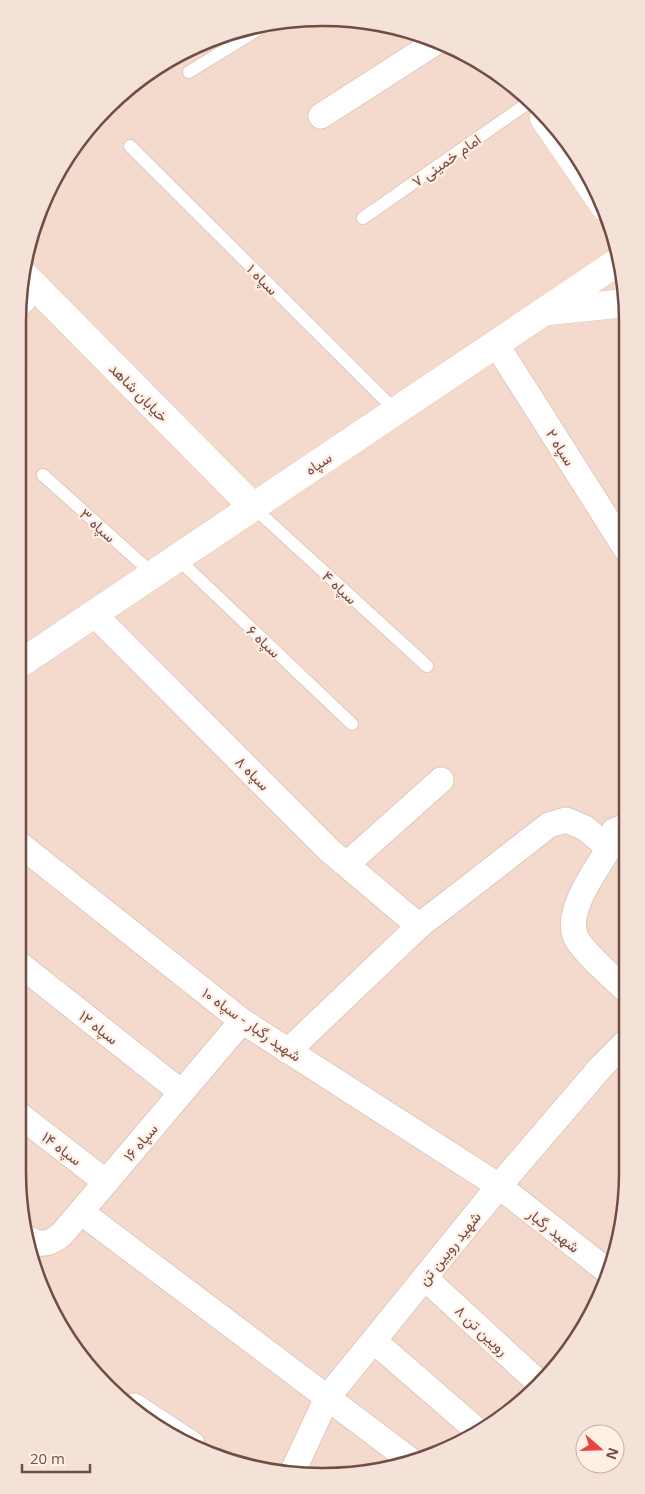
<svg xmlns="http://www.w3.org/2000/svg" width="645" height="1494" font-family="'Open Sans',Vazirmatn,sans-serif">
	<style>
		.residential { fill: #f4dacc }
		.lines { fill: none; stroke-linecap: round; stroke-linejoin: round }
		.lane-casing { stroke: #e2c7bd; stroke-width: 14 }
		.street-casing { stroke: #e2c7bd; stroke-width: 27 }
		.secondary-casing { stroke: #e7c6ba; stroke-width: 29 }
		.lane { stroke: #fff; stroke-width: 12 }
		.street { stroke: #fff; stroke-width: 25 }
		.secondary { stroke: #fff; stroke-width: 28 }
		.labels { text-anchor: middle; dominant-baseline: central; stroke-width: 4.5; stroke-linejoin: round; paint-order: stroke }
		.street-label { font-size: 15px; fill: #724d46; stroke: #ffefe5 }
		.rim { fill: none; stroke: #724d46; stroke-width: 2.5 }
	</style>
	<rect width="100%" height="100%" fill="#fdeade"/>
	<path class="residential" d="M303,18L421,34L492,69L564,137L604,206L625,282L627,1171L611,1270L552,1372L475,1436L382,1471H263L170,1436L93,1372L34,1270L18,1171V322L34,224L93,121L188,49Z"/>
	<g class="lines">
		<g class="lane-casing">
			<g id="lane">
				<path d="M189,72L257,30"/>
				<path d="M130,146L396,411"/>
				<path d="M363,218L528,103"/>
				<path d="M43,475L153,574"/>
				<path d="M253,507L427,666"/>
				<path d="M177,558L352,724"/>
			</g>
		</g>
		<g class="street-casing">
			<g id="street">
				<path d="M321,116L436,42"/>
				<path d="M21,303L35,286"/>
				<path d="M496,344L626,549"/>
				<path d="M94,614L329,850L419,926"/>
				<path d="M626,826L614,831C612,837 611,844 608,850C596,870 561,916 578,941C589,958 612,976 627,991"/>
				<path d="M18,843L242,1021L499,1186L610,1273"/>
				<path d="M347,864L441,780"/>
				<path d="M18,963L181,1092"/>
				<path d="M288,1051L419,926L549,825L566,820L585,828L609,848"/>
				<path d="M18,1114L106,1182"/>
				<path d="M81,1212L410,1460"/>
				<path d="M29,1239C42,1247 51,1243 62,1234L242,1021"/>
				<path d="M425,1278L539,1383"/>
				<path d="M374,1341L479,1432"/>
				<path d="M134,1406L192,1444"/>
				<path d="M293,1471L327,1398L499,1186L601,1067L627,1041"/>
			</g>
		</g>
		<g class="secondary-casing">
			<g id="secondary">
				<path d="M544,118L605,207"/>
				<path d="M25,276L253,507"/>
				<path d="M549,311L616,304L625,305"/>
				<path d="M18,665L619,261"/>
			</g>
		</g>
		<use href="#lane" class="lane"/>
		<use href="#street" class="street"/>
		<use href="#secondary" class="secondary"/>
	</g>
	<g class="labels">
		<g class="street-label">
			<text transform="translate(446 160) rotate(-35)">امام خمینی ۷</text>
			<text transform="translate(263 279) rotate(45)">سپاه ۱</text>
			<text transform="translate(139 392) rotate(45)">خیابان شاهد</text>
			<text transform="translate(561 447) rotate(58)">سپاه ۲</text>
			<text transform="translate(318 463) rotate(-34)">سپاه</text>
			<text transform="translate(98 525) rotate(42)">سپاه ۳</text>
			<text transform="translate(340 587) rotate(43)">سپاه ۴</text>
			<text transform="translate(264 641) rotate(43)">سپاه ۶</text>
			<text transform="translate(253 773) rotate(45)">سپاه ۸</text>
			<text transform="translate(252 1024) rotate(35)">شهید رگبار - سپاه ۱۰</text>
			<text transform="translate(99 1027) rotate(38)">سپاه ۱۲</text>
			<text transform="translate(140 1142) rotate(-50)">سپاه ۱۶</text>
			<text transform="translate(62 1148) rotate(37)">سپاه ۱۴</text>
			<text transform="translate(554 1230) rotate(38)">شهید رگبار</text>
			<text transform="translate(449 1248) rotate(-51)">شهید رویین تن</text>
			<text transform="translate(482 1330) rotate(43)">رویین تن ۸</text>
		</g>
	</g>
	<path d="M0 0H645V1494H0ZM322 26H323A296 296 0 0 1 619 322V1172A296 296 0 0 1 323 1468H322A296 296 0 0 1 26 1172V322A296 296 0 0 1 322 26Z" fill="#f4e2d8" fill-rule="evenodd"/>
	<path class="rim" d="M322 26H323A296 296 0 0 1 619 322V1172A296 296 0 0 1 323 1468H322A296 296 0 0 1 26 1172V322A296 296 0 0 1 322 26Z"/>
	<g transform="translate(600 1449) rotate(110)"><circle r="24" fill="#ffefe5" stroke="#c7aea5"/>
	<path d="M0-4L9 19L0 12L-9 19Z" fill="#ea423f"/>
	<text y="-8" font-size="14" font-weight="bold" text-anchor="middle" fill="#724d46">N</text>
	</g>
	<path d="M22 1464v8h68v-8" fill="none" stroke="#724d46" stroke-width="2.5"/>
	<text x="30" y="1464" font-size="15" fill="#724d46" stroke="#ffefe5" stroke-width="4" paint-order="stroke">20 m</text>
</svg>
